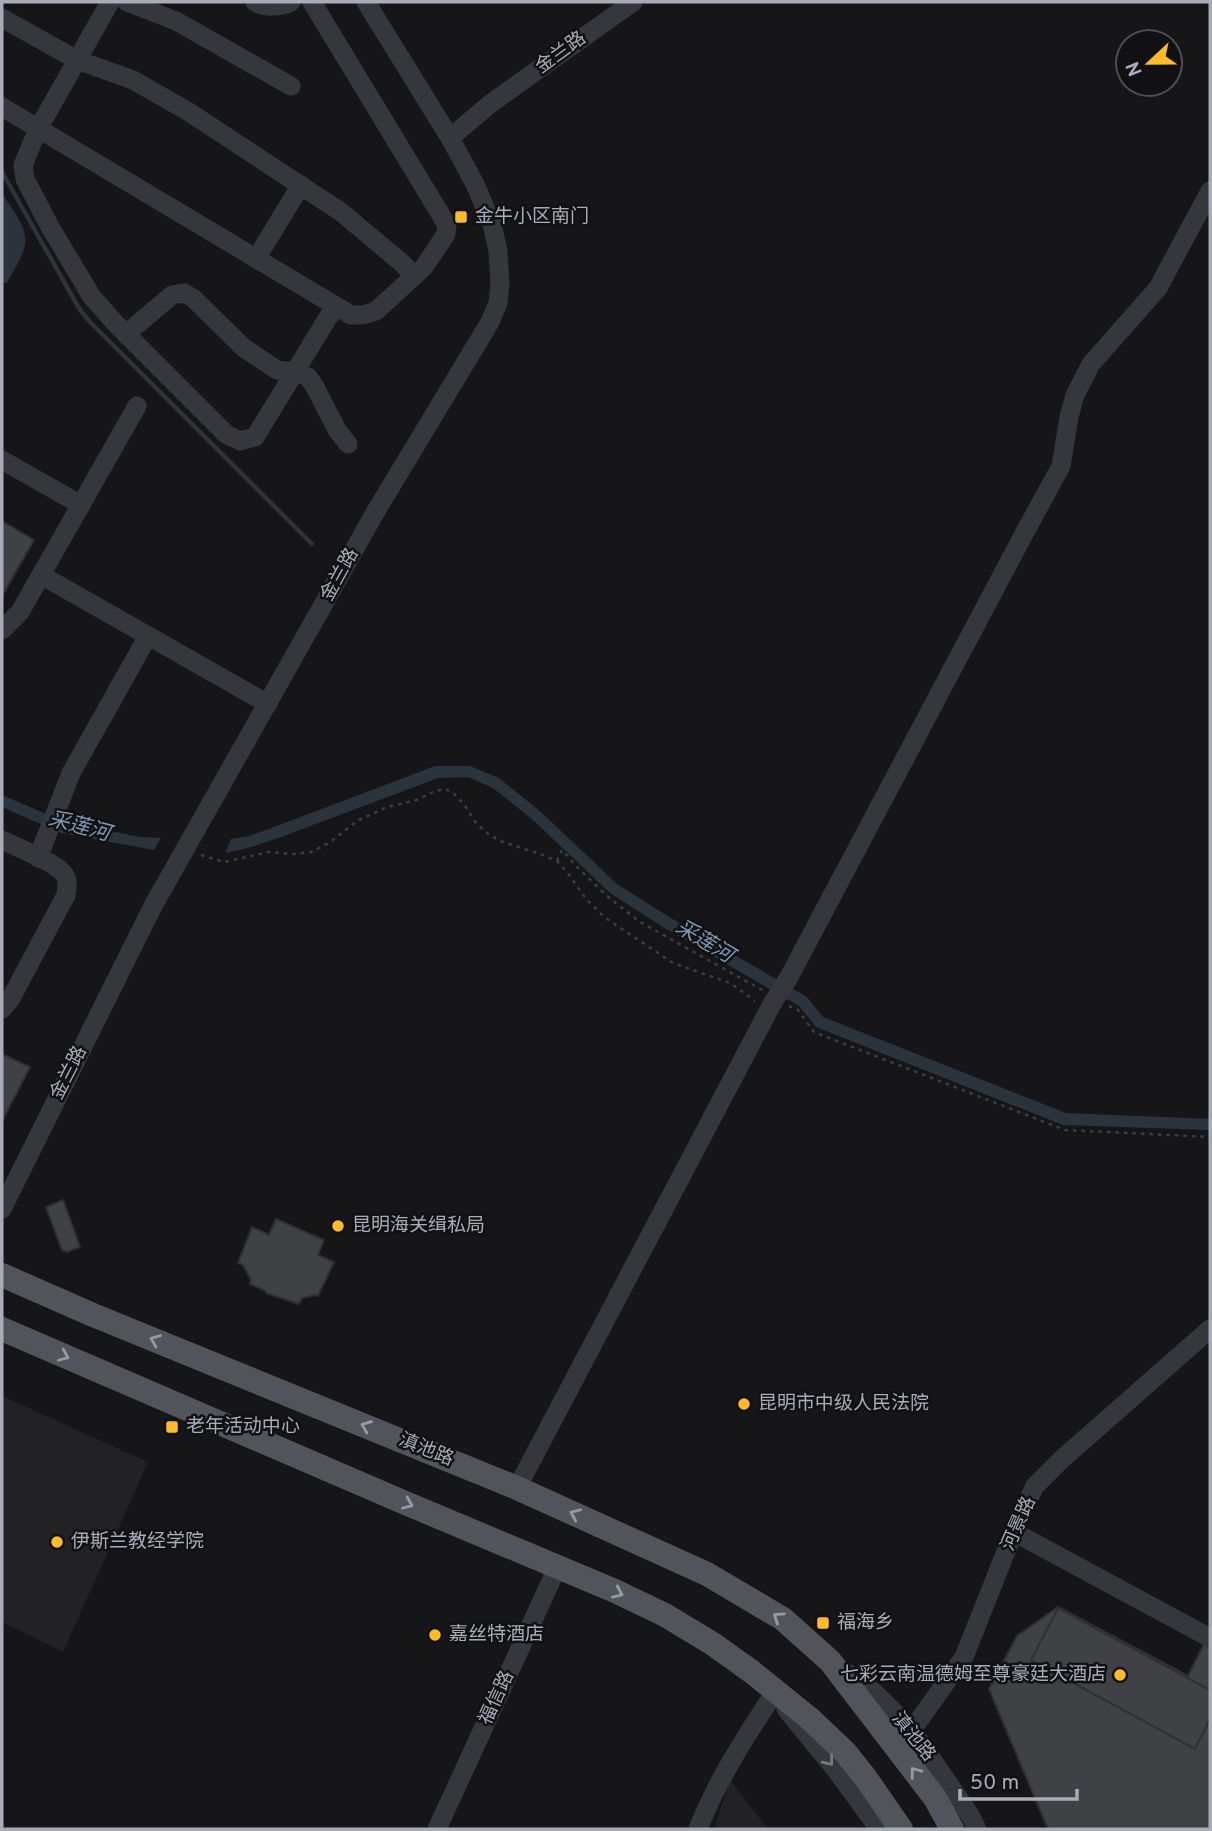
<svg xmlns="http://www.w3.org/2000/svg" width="1212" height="1831" font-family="Overpass,'Noto Sans SC',sans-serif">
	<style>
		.built { fill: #222225 }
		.water { fill: #2b343c }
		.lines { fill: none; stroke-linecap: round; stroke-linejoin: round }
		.stream { stroke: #2b343c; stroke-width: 4.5 }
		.building { fill: #404145; stroke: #302f34; stroke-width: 2 }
		.path { stroke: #3c3e44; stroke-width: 2.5; stroke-dasharray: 3.5 5; stroke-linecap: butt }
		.minor { stroke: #36373d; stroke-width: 19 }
		.major { stroke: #52545c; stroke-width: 24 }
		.minor-bridge { stroke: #36373d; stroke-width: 19 }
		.oneway { stroke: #969aa6 }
		.oneway2 { stroke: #747781 }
		.poi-dot { fill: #fcbc2a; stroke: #111113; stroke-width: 2.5 }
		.labels { text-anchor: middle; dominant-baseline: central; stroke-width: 5; stroke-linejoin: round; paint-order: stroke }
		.street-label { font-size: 19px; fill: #a7acb8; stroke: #111113 }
		.poi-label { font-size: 19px; fill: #a7acb8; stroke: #111113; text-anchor: start }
		.water-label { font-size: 21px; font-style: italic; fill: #7c99b5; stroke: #111113 }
	</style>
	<rect width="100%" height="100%" fill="#161618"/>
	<g class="built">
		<path d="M2,1396L148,1462L63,1652L2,1622Z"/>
		<path d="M730,1780L768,1829H714Z"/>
	</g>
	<g class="water">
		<path d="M2,193C10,207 27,225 25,243C24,256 13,271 7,283H2Z"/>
		<path d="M435,766H470L499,778L541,812L617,884L669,917L807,997L823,1017L1066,1113L1210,1119V1130L1063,1125L816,1027L799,1006L663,927L610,893L533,820L493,788L468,777L438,778L281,837L252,847L225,853L231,839L249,836L277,826Z"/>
		<path d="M2,795L65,822L140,837L161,838L154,850L61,833L2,807Z"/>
	</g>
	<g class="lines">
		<path class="stream" d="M2,172L80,310L90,322L312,544"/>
	</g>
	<g class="building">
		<path d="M2,521L34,540L2,596Z"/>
		<path d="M2,1054L30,1067L2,1121Z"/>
		<path d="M63,1200L80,1247L67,1252L62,1250L46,1207Z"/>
		<path d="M276,1219L324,1240L318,1255L334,1262L318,1296L315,1295L302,1298L299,1304L266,1293V1291L250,1284L251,1280L243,1265L238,1263L252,1227L269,1235Z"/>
		<path d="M1058,1607L1188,1676L1204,1644L1210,1647V1829H1048L989,1689L1017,1636Z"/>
		<path d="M1058,1608L1210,1690V1719L1195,1749L1031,1660Z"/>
	</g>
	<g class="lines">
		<g class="path">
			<path d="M201,855L224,862L269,852L293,854L311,852L329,843L357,821L387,807L417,800L435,791L446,789L454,794L463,803L476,823L487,833L500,841L540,854L557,861L567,872L587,900L604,917L673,963L730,983L755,1001"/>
			<path d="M557,861L562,850L579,869L607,896L640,922L762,990"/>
			<path d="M789,1006L798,1010L814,1032L1065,1130L1210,1137"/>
		</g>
		<g class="minor">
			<path d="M110,2L38,129L23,165L25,179L50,227L92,297L115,323L226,434L240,441L255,437L335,306"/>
			<path d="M127,2L176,21L291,86"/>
			<path d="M255,2C265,8 280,7 291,2"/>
			<path d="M2,18L77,60L133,80L189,112L341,212L402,263L414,276"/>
			<path d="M2,107L351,315H363L376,311L424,267L446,234L447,225L312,2"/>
			<path d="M450,138L490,104L633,2"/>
			<path d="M256,259L301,185"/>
			<path d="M126,334L172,295L184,293L193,298L244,348L277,370L295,372L308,377L315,387L337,430L348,444"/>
			<path d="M2,460L81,505"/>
			<path d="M41,575L268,704"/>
			<path d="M2,630L20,612L137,406"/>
			<path d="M2,840C16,847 55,862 63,873C69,879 67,887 66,895L10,1000L2,1009"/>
			<path d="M38,858L71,773L148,636"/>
			<path d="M789,977L1025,532L1061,466L1069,417L1075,395L1091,364L1158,288L1210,191"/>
			<path d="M2,1209L153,906L376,511L490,322L498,303L500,283L498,251L492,224L475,184L450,138L366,2"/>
			<path d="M517,1488L772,1004"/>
			<path d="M1014,1532L1210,1638"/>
			<path d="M844,1671L874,1692L912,1730L970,1815L977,1829"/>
			<path d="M786,1709L836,1770L879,1829"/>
			<path d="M912,1730L964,1657L1020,1516L1035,1486L1062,1459L1210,1329"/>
			<path d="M437,1829L557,1568"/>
			<path d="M698,1829C717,1781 745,1737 773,1695"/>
		</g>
		<g class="major">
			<path d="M2,1275L93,1315L517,1488L707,1574L783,1619L830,1661L935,1798L952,1829"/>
			<path d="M2,1329L403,1502L615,1591L665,1615L713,1644L752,1672L809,1718L845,1752L865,1777L901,1829"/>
		</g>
		<path class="minor-bridge" d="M772,1004L789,977"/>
	</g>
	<defs><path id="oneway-chevron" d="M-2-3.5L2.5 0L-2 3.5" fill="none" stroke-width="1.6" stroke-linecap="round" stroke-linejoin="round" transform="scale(1.75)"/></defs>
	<g class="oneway">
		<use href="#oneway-chevron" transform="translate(155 1340) rotate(-158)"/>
		<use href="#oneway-chevron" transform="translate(64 1356) rotate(23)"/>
		<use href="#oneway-chevron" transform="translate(366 1426) rotate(-158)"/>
		<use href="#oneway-chevron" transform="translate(408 1504) rotate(23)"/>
		<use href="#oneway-chevron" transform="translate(575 1514) rotate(-156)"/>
		<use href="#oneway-chevron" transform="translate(618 1593) rotate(24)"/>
		<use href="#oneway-chevron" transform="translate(778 1617) rotate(-146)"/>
		<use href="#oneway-chevron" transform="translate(915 1772) rotate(-127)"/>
	</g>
	<use class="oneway2" href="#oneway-chevron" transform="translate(829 1761) rotate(51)"/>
	<g class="poi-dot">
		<rect x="454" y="210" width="14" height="14" rx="3.5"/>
		<circle cx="338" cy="1226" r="7"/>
		<circle cx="744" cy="1404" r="7"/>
		<rect x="165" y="1420" width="14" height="14" rx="3.5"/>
		<circle cx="57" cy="1542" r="7"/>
		<rect x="816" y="1616" width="14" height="14" rx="3.5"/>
		<circle cx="435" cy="1635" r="7"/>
		<circle cx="1120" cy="1675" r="7"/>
	</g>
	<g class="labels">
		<g class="street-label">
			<text transform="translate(561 53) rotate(-36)">金兰路</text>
			<text transform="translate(340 575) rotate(-61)">金兰路</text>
			<text transform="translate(69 1073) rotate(-63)">金兰路</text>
			<text transform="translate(426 1450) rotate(22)">滇池路</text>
			<text transform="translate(1019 1524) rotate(-66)">河景路</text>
			<text transform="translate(497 1698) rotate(-65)">福信路</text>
			<text transform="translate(913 1737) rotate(51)">滇池路</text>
		</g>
		<g class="poi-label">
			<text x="475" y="217">金牛小区南门</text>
			<text x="352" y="1226">昆明海关缉私局</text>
			<text x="758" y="1404">昆明市中级人民法院</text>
			<text x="186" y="1427">老年活动中心</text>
			<text x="71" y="1542">伊斯兰教经学院</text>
			<text x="837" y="1623">福海乡</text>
			<text x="449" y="1635">嘉丝特酒店</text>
			<text x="1106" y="1675" text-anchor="end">七彩云南温德姆至尊豪廷大酒店</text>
		</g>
		<g class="water-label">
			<text transform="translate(79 827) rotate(15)">采莲河</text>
			<text transform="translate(704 942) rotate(31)">采莲河</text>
		</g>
	</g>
	<rect width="1212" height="1831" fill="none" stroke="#a7acb8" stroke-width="7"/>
	<g transform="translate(1149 63) rotate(248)"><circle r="33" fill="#111113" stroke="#4d4f55" stroke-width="2"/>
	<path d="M0-5L12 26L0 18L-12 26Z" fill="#fcbc2a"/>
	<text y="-10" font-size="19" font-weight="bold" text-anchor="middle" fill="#a7acb8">N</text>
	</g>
	<path d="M960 1789v10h117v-10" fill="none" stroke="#a7acb8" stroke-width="3.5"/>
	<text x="970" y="1789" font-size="21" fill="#a7acb8" stroke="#111113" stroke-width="5" paint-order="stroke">50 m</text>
</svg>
